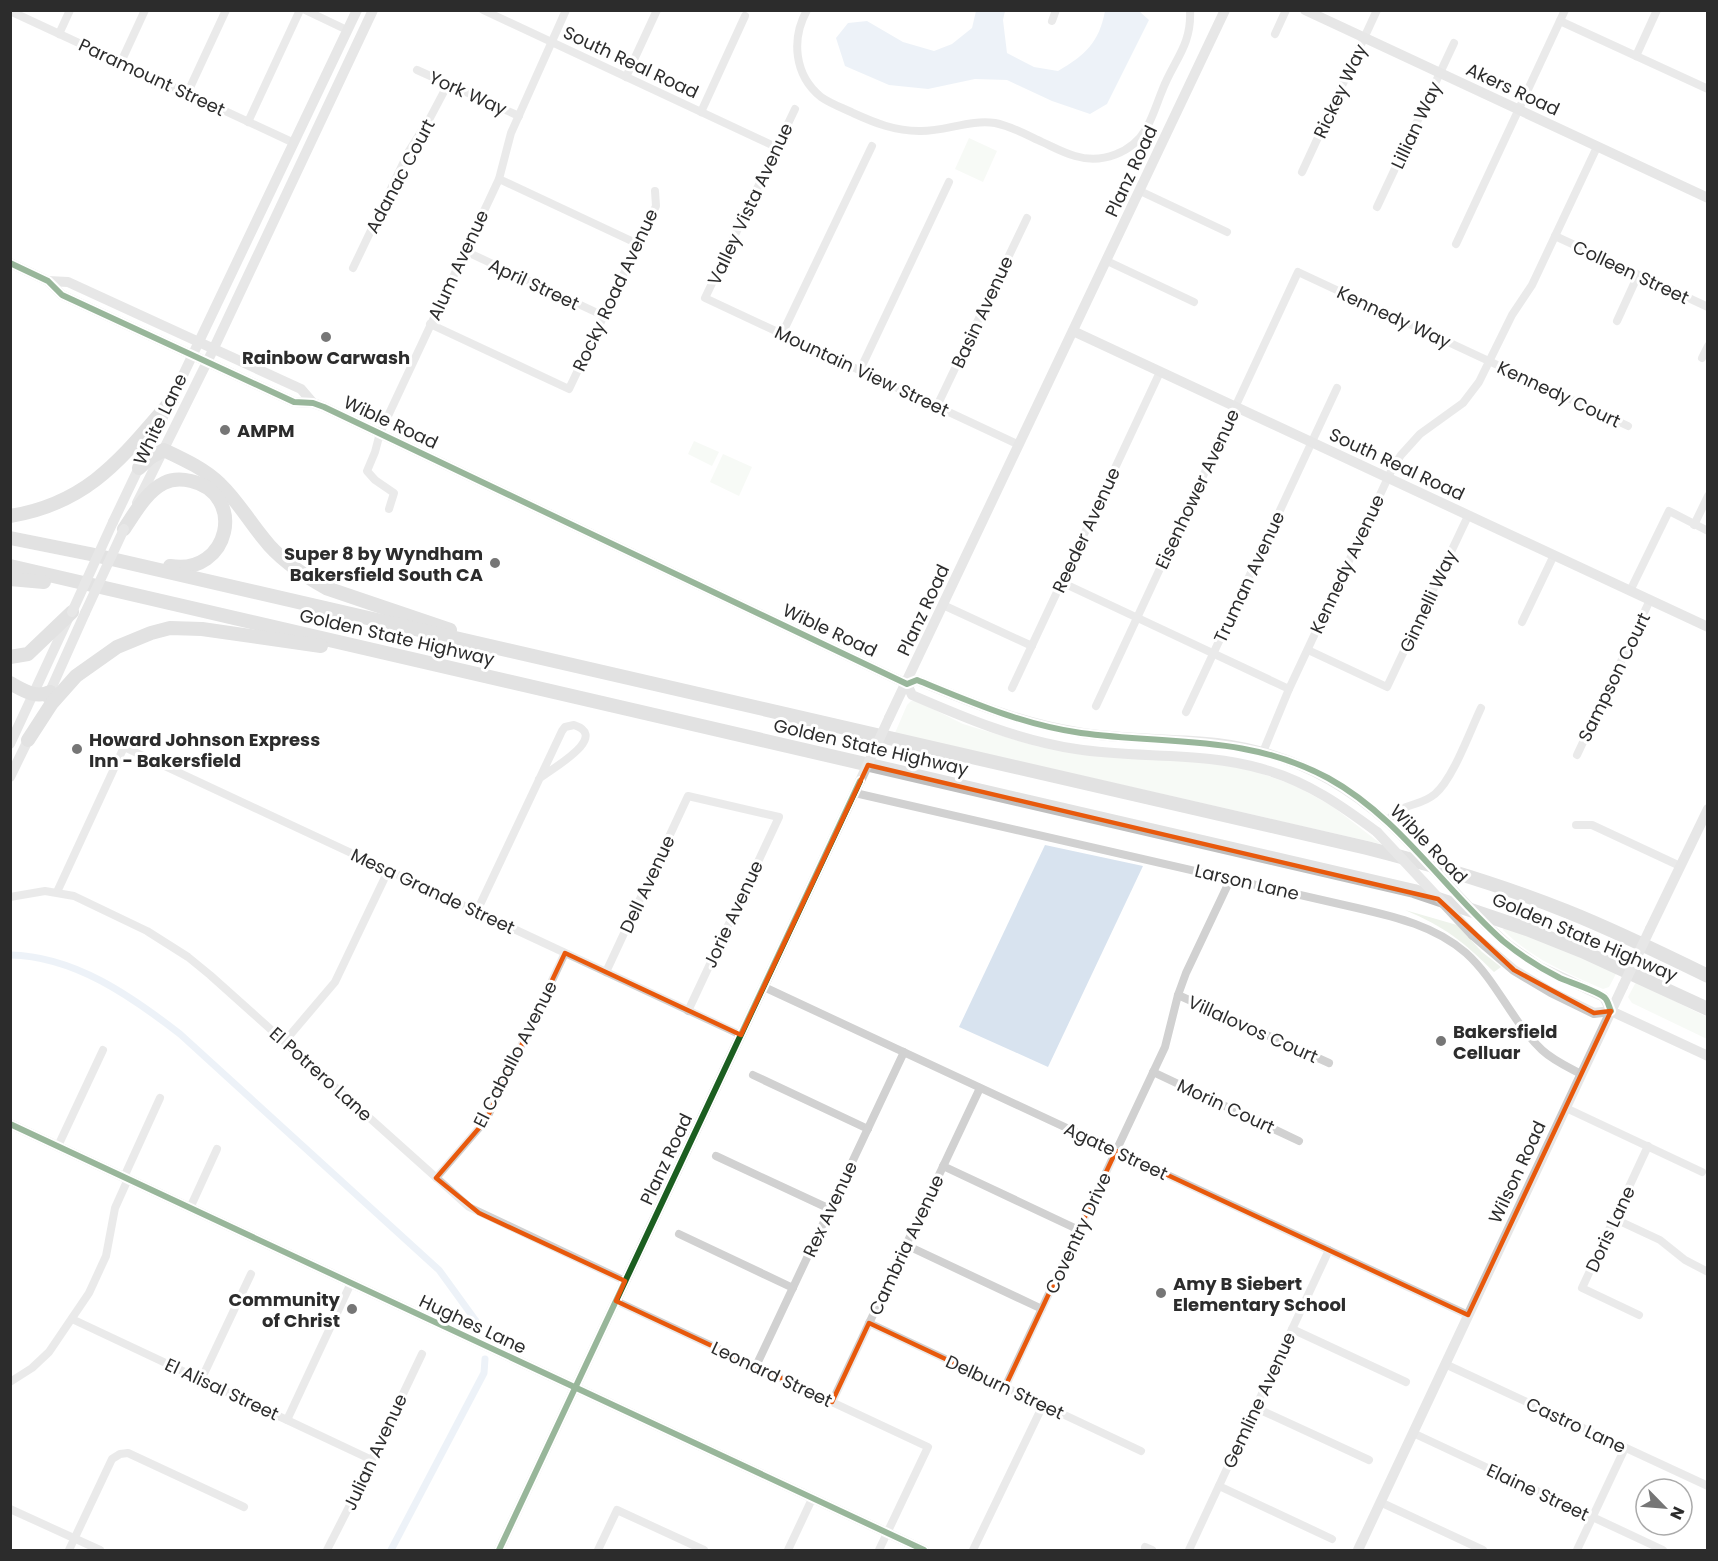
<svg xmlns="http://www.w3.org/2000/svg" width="1718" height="1561" font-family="Poppins,sans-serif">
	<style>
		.green { fill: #eef3eb }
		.water { fill: #d8e3ef }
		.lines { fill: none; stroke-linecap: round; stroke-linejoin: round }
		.canal { stroke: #d8e3ef; stroke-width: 7 }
		.street { stroke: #d1d1d1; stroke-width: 8 }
		.secondary { stroke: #cacaca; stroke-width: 10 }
		.highway { stroke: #bebebe; stroke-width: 14 }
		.secondary-bridge { stroke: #cacaca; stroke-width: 10 }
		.cycleway-casing { stroke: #fff; stroke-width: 10 }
		.cycleway { stroke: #1b5e20; stroke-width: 6 }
		.marked { fill: none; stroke: #e8590c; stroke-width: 4.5; stroke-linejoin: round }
		.poi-dot { fill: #767676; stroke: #fff; stroke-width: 2 }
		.labels { text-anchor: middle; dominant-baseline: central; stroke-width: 6; stroke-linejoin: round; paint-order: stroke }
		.street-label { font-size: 18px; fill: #2c2c2c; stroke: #fff }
		.poi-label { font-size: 18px; font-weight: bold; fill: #2c2c2c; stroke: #fff; text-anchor: start }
	</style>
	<rect width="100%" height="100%" fill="#fff"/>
	<g class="green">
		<path d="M969,138L997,151L983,182L955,169Z"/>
		<path d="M694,441L719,452L712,466L688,454Z"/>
		<path d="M723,454L752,467L739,496L710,482Z"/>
		<path d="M911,701H917L963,724L1039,747L1200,762L1248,769L1294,785L1332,806L1381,844L895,733L907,705Z"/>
		<path d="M1405,910L1457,925L1482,952L1501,967L1494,972C1463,941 1445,927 1405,910Z"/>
		<path d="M1504,926L1617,972L1609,987L1603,989C1567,973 1532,959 1503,930Z"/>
		<path d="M1636,982L1707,1017V1039L1632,1003L1628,997Z"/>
	</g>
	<g class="water">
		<path d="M976,11H1005L1003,20L1007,53L1034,67L1058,71C1085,55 1099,43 1105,11H1139L1149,20L1107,104L1090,114L1052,101L1007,80L975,79L928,89L889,85L845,66L836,38L848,23L867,21L903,42L934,51L952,44L972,28Z"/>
		<path d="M1045,845L1143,866L1048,1067L959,1027Z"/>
	</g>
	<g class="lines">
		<g class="canal">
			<path d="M10,955C74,956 131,996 180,1034L439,1270L476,1321"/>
			<path d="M391,1550L484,1373L485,1359"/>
		</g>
		<g class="street">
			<path d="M305,10L347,30"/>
			<path d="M483,10L776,147"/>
			<path d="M807,10C791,39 794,75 821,97C831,104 843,108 853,113C875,123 895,131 919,131C944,132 970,119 995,123C1011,126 1027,135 1042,142C1053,147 1064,153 1075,156C1102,164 1132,153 1146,129C1153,117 1157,103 1162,91C1173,61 1192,46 1190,10"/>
			<path d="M10,11L294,143"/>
			<path d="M1052,21L1056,10"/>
			<path d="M1560,21L1708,89"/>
			<path d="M59,34L70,10"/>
			<path d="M1275,34L1286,10"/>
			<path d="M1636,56L1657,10"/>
			<path d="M121,62L145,10"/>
			<path d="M417,70L519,116"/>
			<path d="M626,77L657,10"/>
			<path d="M187,94L226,10"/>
			<path d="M795,109L705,298L1019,445"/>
			<path d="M701,112L745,16"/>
			<path d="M248,122L300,10"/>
			<path d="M1302,172L1377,10"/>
			<path d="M499,179L638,244"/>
			<path d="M1140,191L1227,232"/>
			<path d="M1377,207L1454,43"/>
			<path d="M1555,236L1708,307"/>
			<path d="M1456,244L1565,10"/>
			<path d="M465,251L604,316"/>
			<path d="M1107,261L1194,302"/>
			<path d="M353,268L409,151L430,118L448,84"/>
			<path d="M1617,321L1638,275"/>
			<path d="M430,324L569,389L656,206L655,191"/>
			<path d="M782,334L872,146"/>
			<path d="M1702,358L1708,346"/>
			<path d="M860,370L949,182"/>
			<path d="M937,406L1027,218"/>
			<path d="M389,509L394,493L375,480L367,471L375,452L380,433L499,179L511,133L566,10"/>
			<path d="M1694,525L1708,496"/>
			<path d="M1061,582L1289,689"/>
			<path d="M1630,591L1669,511L1708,531"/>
			<path d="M943,605L1032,646"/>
			<path d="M1522,622L1554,555"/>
			<path d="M1308,650L1387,687L1468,516"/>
			<path d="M1012,688L1160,372"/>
			<path d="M1096,706L1298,272L1628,426"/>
			<path d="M1186,712L1337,388"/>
			<path d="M1263,752L1289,689L1393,467L1401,455L1420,434L1463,403L1479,382L1512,315L1532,285L1597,147"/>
			<path d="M1577,755L1650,600"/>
			<path d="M855,793L1357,908C1396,917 1435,926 1466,953C1497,981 1512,1022 1542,1050C1554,1061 1568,1067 1581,1074"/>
			<path d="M1387,821C1404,801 1418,808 1435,794C1453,779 1470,731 1481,708"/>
			<path d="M1576,825H1592L1680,866"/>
			<path d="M57,892L124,747L741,1035"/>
			<path d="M10,897L45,891L74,896L147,931L188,957L210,975L469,1207L625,1281"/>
			<path d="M477,911L562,731L565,727L574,725C611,737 549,770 539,779"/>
			<path d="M606,972L688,796L779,817L688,1011"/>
			<path d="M764,987L1468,1315"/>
			<path d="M1178,995L1329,1063"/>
			<path d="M285,1041L335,982L388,871"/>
			<path d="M1153,1072L1299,1141"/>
			<path d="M753,1075L868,1129"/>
			<path d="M1566,1108L1702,1172"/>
			<path d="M58,1146L103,1050"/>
			<path d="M716,1156L830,1209"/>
			<path d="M943,1166L1079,1230"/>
			<path d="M124,1177L160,1098"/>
			<path d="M436,1178L486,1120L565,953"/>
			<path d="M190,1208L217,1149"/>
			<path d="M1615,1219L1660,1240L1685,1260L1708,1272"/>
			<path d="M679,1234L793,1288"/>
			<path d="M906,1245L1042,1309"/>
			<path d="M616,1301L928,1447L879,1550"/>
			<path d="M1639,1315L1582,1288L1648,1146"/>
			<path d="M72,1319L372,1460"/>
			<path d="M869,1323L1141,1451"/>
			<path d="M1292,1329L1406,1382"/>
			<path d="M1445,1364L1708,1486"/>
			<path d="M756,1366L904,1052"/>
			<path d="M201,1380L251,1274"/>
			<path d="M10,1382L32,1368L49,1352L89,1293L106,1256L115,1208L128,1179"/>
			<path d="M1005,1387L1165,1047L1178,995L1186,973L1231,878"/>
			<path d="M832,1402L980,1088"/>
			<path d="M1256,1408L1369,1460"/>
			<path d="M287,1420L351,1283"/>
			<path d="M1413,1433L1663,1550"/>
			<path d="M1219,1486L1332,1539"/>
			<path d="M1380,1502L1483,1550"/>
			<path d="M10,1509L100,1550"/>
			<path d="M1145,1547L1152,1550"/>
			<path d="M69,1550L112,1459L120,1454L128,1453L244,1507"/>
			<path d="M327,1550L353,1499L422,1354"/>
			<path d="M598,1550L617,1510L704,1550"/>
			<path d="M788,1550L812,1499"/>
			<path d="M973,1550L1043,1405"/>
			<path d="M1189,1550L1329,1250"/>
			<path d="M1577,1550L1625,1448"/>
		</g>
		<g class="secondary">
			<path d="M1305,10L1708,198"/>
			<path d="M10,263L48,281L62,295L294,402L313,403L324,407L907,684L917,680C970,702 1020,723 1077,732C1123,740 1170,738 1217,743C1290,752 1352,785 1403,837"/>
			<path d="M48,281L68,282L301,389L313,403"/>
			<path d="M1073,331L1708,627"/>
			<path d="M137,503L213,350L373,10"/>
			<path d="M113,522L357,10"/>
			<path d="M907,684L912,695C965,718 1017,740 1076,749C1139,759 1205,751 1266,770C1308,782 1342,806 1377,832"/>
			<path d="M47,698L85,613"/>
			<path d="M889,718L1225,10"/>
			<path d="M10,744L69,617"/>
			<path d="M10,777L31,734"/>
			<path d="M1485,924L1507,944L1540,967L1604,997L1611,1011"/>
			<path d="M1650,929L1708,809"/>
			<path d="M1473,935L1514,970L1551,992L1594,1013L1611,1011L1708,1056"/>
			<path d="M10,1124L924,1550"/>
			<path d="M499,1550L860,781"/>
			<path d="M1358,1550L1623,986"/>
		</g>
		<g class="highway">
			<path d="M139,468L151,457L164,450C183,459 205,469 220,484C237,500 249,521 264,539C280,560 303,575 326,588L450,630"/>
			<path d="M10,516C90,503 123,456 172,400"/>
			<path d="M124,529C135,513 146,492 164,483C172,479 182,479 191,481C247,494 230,576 170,566"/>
			<path d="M10,538L90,554L1367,848C1434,865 1501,885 1566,911C1614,930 1661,953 1708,976"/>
			<path d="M10,566L1414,891L1527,929L1582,951L1708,1009"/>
			<path d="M10,579L44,582"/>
			<path d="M10,657L28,654L72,612"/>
			<path d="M10,683C23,690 36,699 50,692"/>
			<path d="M28,740L52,703L76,676L117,647L151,633L170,628L202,629L321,646"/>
		</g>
		<g class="secondary-bridge">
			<path d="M72,612L113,522"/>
			<path d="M85,613L124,529"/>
			<path d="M860,781L889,718"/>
			<path d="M1377,832L1473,935"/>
			<path d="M1403,837L1485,924"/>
			<path d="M1623,986L1650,929"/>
		</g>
		<g class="cycleway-casing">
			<g id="cycleway">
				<path d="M10,263L48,281L62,295L294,402L313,403L324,407L907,684L917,680C971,702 1023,725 1081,733C1168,745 1246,734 1328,778C1399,817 1443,888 1503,941C1520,955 1540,968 1560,978C1569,982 1600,992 1605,998C1608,1001 1609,1007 1611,1011"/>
				<path d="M10,1124L924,1550"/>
				<path d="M499,1550L860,781"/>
			</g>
		</g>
		<use href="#cycleway" class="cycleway"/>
	</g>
	<path d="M0 0H1718V1561H0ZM868,765L1438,899L1514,970L1594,1013L1611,1011L1468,1315L1116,1151L1005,1387L869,1323L832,1402L616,1301L625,1281L479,1213L436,1178L486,1120L565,953L741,1035Z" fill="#fff" fill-opacity=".55" fill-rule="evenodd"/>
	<path class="marked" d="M868,765L1438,899L1514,970L1594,1013L1611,1011L1468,1315L1116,1151L1005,1387L869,1323L832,1402L616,1301L625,1281L479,1213L436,1178L486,1120L565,953L741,1035Z"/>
	<g class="poi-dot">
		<circle cx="326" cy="337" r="6"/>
		<circle cx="225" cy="430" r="6"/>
		<circle cx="495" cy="563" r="6"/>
		<circle cx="77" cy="749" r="6"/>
		<circle cx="1441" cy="1041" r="6"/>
		<circle cx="1161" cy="1293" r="6"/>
		<circle cx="352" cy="1309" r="6"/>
	</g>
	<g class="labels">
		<g class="street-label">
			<text transform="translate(631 62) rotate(25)">South Real Road</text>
			<text transform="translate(152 77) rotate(25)">Paramount Street</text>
			<text transform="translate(1513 89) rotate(25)">Akers Road</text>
			<text transform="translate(1340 91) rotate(-65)">Rickey Way</text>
			<text transform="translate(468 93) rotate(24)">York Way</text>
			<text transform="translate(1416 125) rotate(-65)">Lillian Way</text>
			<text transform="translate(1131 171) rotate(-65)">Planz Road</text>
			<text transform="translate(400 176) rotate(-62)">Adanac Court</text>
			<text transform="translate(750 204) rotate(-65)">Valley Vista Avenue</text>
			<text transform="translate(458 265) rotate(-65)">Alum Avenue</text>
			<text transform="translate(1631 272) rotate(25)">Colleen Street</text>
			<text transform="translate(534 284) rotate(25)">April Street</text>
			<text transform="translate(615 290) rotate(-65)">Rocky Road Avenue</text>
			<text transform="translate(982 312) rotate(-65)">Basin Avenue</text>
			<text transform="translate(1394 317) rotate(25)">Kennedy Way</text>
			<text transform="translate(862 371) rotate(25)">Mountain View Street</text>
			<text transform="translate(1559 394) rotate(25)">Kennedy Court</text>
			<text transform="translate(160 419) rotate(-64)">White Lane</text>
			<text transform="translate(391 422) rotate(25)">Wible Road</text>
			<text transform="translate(1397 464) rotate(25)">South Real Road</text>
			<text transform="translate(1197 489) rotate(-65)">Eisenhower Avenue</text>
			<text transform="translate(1086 530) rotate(-65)">Reeder Avenue</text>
			<text transform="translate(1347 564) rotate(-65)">Kennedy Avenue</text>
			<text transform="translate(1249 577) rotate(-65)">Truman Avenue</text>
			<text transform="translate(1428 601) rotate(-65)">Ginnelli Way</text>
			<text transform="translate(923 610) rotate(-65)">Planz Road</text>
			<text transform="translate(830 630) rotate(25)">Wible Road</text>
			<text transform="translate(397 637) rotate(13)">Golden State Highway</text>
			<text transform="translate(1614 677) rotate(-64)">Sampson Court</text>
			<text transform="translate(871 747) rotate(13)">Golden State Highway</text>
			<text transform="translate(1429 844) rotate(46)">Wible Road</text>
			<text transform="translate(1247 882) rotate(13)">Larson Lane</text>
			<text transform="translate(647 884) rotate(-65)">Dell Avenue</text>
			<text transform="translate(433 891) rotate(25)">Mesa Grande Street</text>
			<text transform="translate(733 914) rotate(-65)">Jorie Avenue</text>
			<text transform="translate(1585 937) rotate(23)">Golden State Highway</text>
			<text transform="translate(1253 1029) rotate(24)">Villalovos Court</text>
			<text transform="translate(515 1054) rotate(-63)">El Caballo Avenue</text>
			<text transform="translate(321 1074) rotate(42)">El Potrero Lane</text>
			<text transform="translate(1226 1106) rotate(25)">Morin Court</text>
			<text transform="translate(1116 1151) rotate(25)">Agate Street</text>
			<text transform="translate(666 1159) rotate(-65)">Planz Road</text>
			<text transform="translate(1517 1172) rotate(-65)">Wilson Road</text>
			<text transform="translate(830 1209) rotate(-65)">Rex Avenue</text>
			<text transform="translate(1610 1229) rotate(-65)">Doris Lane</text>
			<text transform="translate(1078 1233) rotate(-65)">Coventry Drive</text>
			<text transform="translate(906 1245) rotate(-65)">Cambria Avenue</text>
			<text transform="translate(473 1324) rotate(25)">Hughes Lane</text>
			<text transform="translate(772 1374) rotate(25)">Leonard Street</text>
			<text transform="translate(1005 1387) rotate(25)">Delburn Street</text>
			<text transform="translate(222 1389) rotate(25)">El Alisal Street</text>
			<text transform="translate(1259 1400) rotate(-65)">Gemline Avenue</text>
			<text transform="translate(1576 1425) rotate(25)">Castro Lane</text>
			<text transform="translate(375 1452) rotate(-65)">Julian Avenue</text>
			<text transform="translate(1538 1492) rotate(25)">Elaine Street</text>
		</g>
		<g class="poi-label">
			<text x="326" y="357" text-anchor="middle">Rainbow Carwash</text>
			<text x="237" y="430">AMPM</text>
			<text x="483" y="553" text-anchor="end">Super 8 by Wyndham<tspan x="483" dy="21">Bakersfield South CA</tspan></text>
			<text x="89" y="739">Howard Johnson Express<tspan x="89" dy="21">Inn - Bakersfield</tspan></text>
			<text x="1453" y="1031">Bakersfield<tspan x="1453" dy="21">Celluar</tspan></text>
			<text x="1173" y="1283">Amy B Siebert<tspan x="1173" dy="21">Elementary School</tspan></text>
			<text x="340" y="1299" text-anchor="end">Community<tspan x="340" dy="21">of Christ</tspan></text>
		</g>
	</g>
	<rect width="1718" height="1561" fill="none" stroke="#2c2c2c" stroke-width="24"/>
	<g transform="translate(1664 1507) rotate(115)"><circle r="28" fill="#ffffff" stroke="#ababab" stroke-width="1.5"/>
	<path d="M0-4.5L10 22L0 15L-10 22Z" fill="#767676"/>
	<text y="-9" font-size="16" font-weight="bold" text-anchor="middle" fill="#2c2c2c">N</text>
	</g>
</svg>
